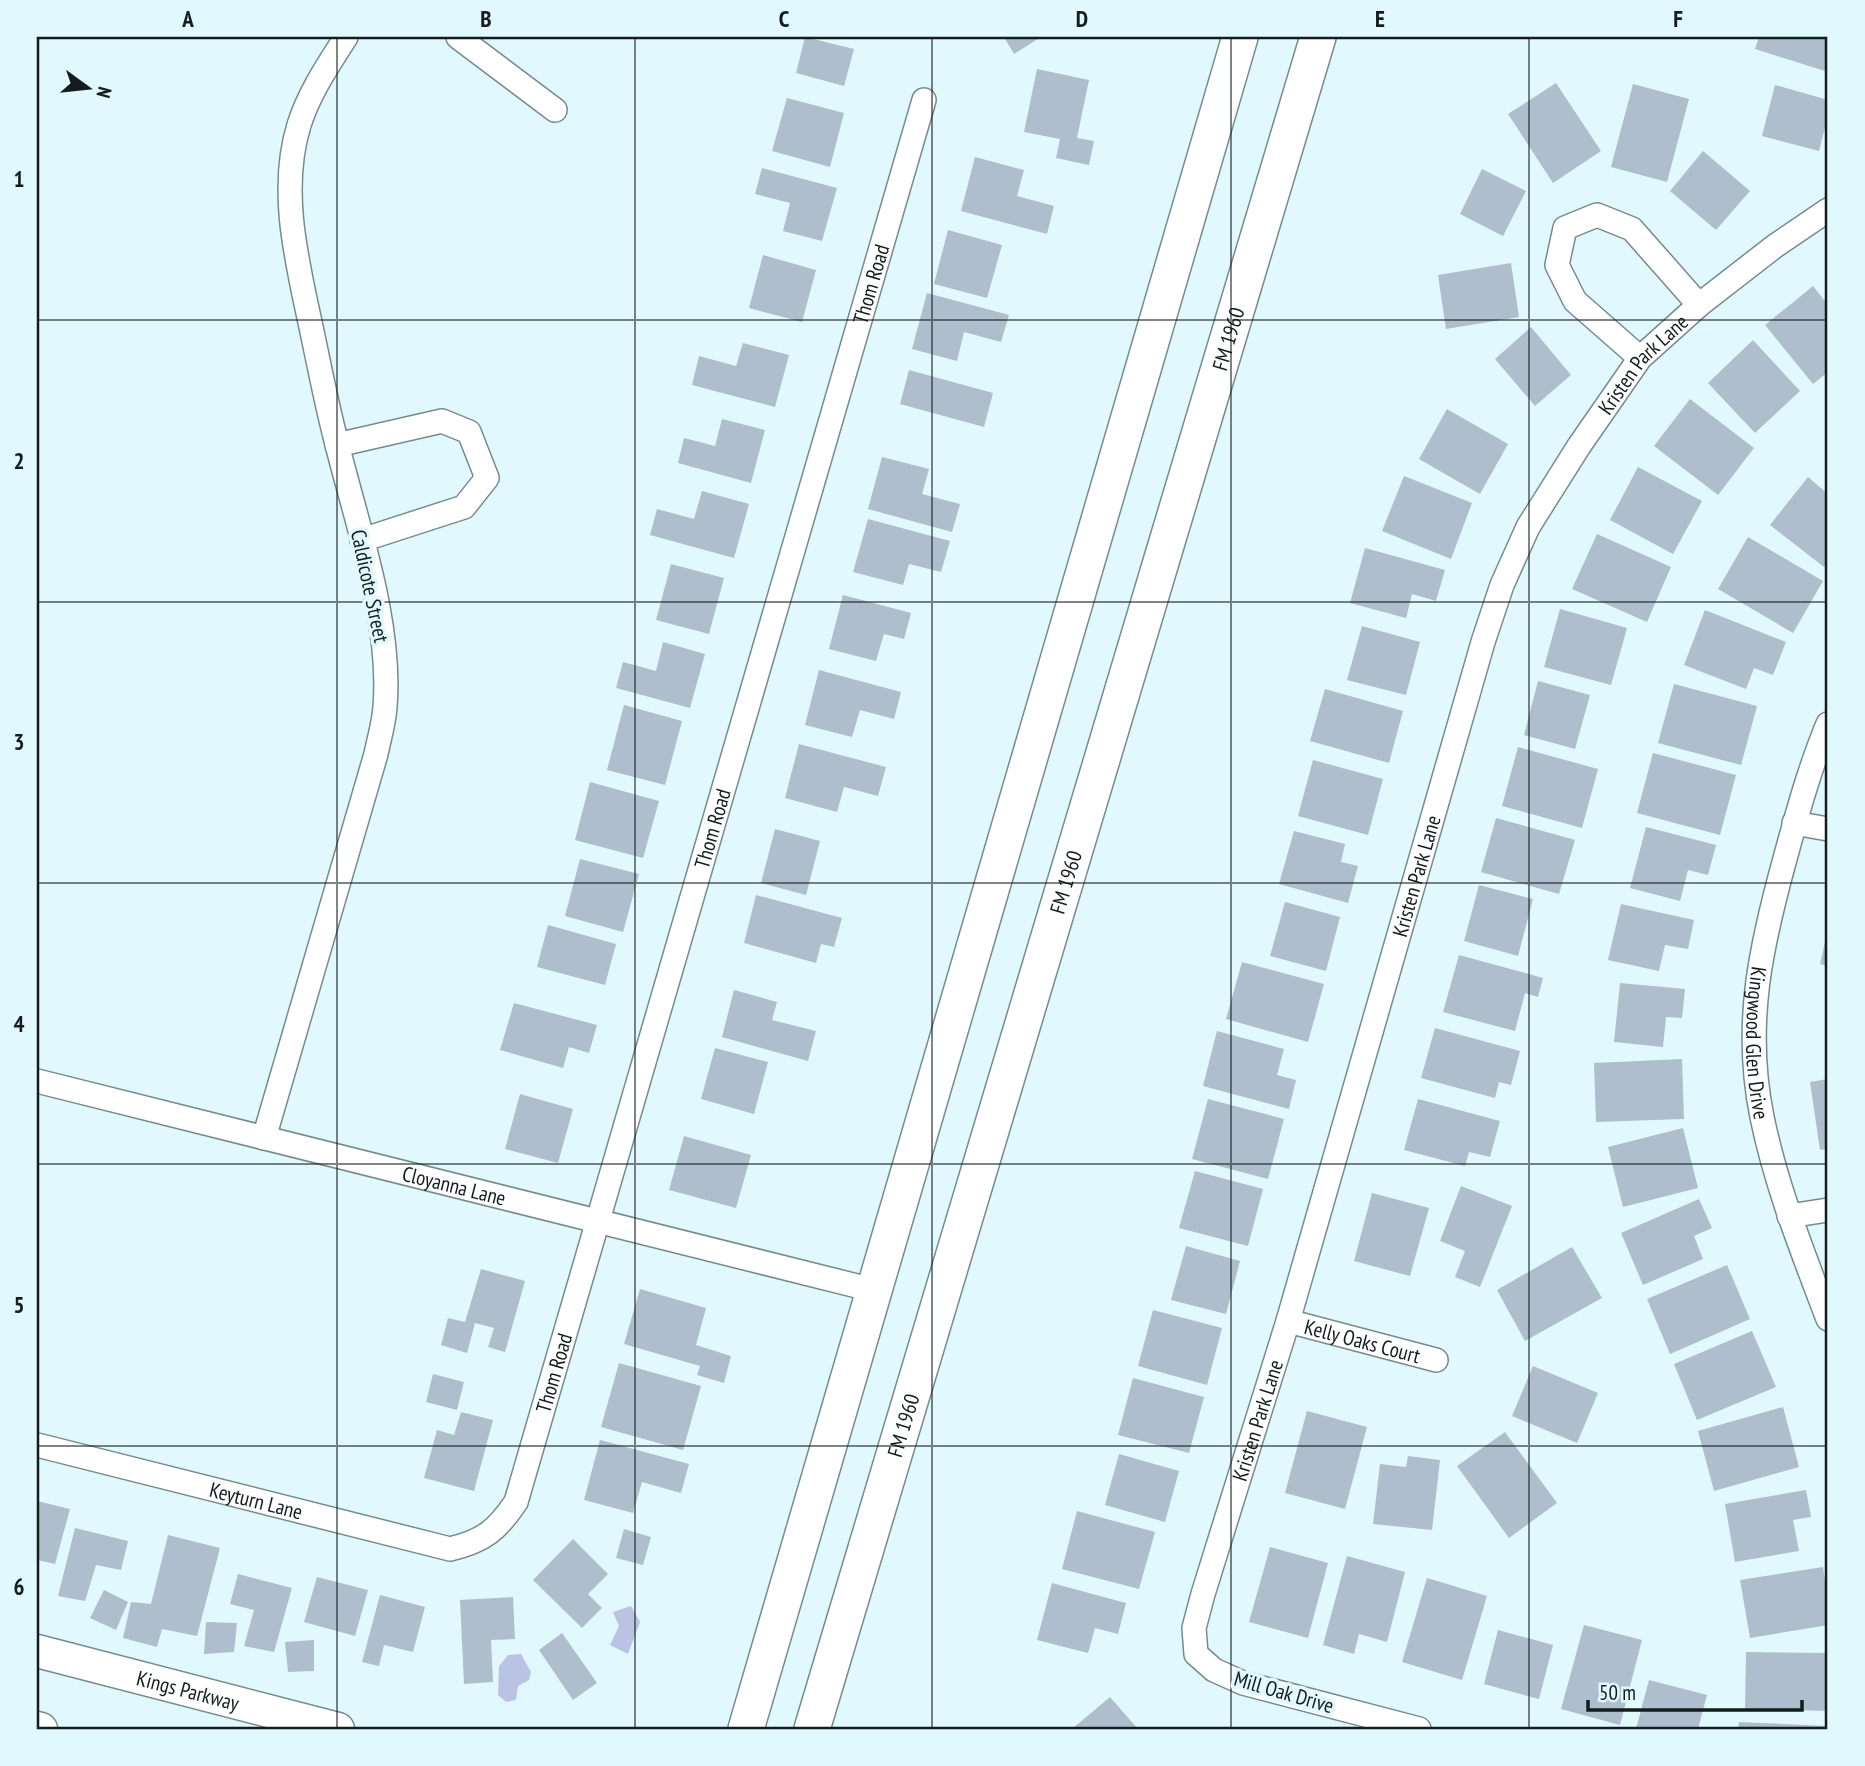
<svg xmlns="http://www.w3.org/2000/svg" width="1865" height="1766" font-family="'PT Sans Narrow',sans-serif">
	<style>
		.water { fill: #bbc3e5 }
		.building { fill: #aebecc }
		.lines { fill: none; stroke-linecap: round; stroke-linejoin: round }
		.street-casing { stroke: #758b8f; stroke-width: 26 }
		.secondary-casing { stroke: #758b8f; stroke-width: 35 }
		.primary-casing { stroke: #758b8f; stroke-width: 38 }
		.street { stroke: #fff; stroke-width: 23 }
		.secondary { stroke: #fff; stroke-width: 32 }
		.primary { stroke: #fff; stroke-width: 35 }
		.grid { fill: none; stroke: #141d1e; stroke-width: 2; stroke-opacity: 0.55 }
		.labels { text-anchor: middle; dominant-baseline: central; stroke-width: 7; stroke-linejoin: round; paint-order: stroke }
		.street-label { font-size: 21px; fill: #141d1e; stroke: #e1f9fe }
		.neatline { fill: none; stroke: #141d1e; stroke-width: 2.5 }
		.grid-label { font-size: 23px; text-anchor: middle; font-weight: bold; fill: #141d1e }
	</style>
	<rect width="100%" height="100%" fill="#e1f9fe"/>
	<g class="water">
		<path d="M631,1606L640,1622L628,1654L610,1645L619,1626L613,1612Z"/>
		<path d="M521,1654L531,1672L529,1680L518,1686L516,1700L506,1702L498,1695L499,1666L508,1655Z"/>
	</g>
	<g class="building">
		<path d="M805,37L854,49L844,86L796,73Z"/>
		<path d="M1004,37H1041L1014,54Z"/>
		<path d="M1759,37H1828V72L1755,49Z"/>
		<path d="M1037,69L1089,80L1077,138L1094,141L1089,165L1056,158L1060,139L1024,132Z"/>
		<path d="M1556,83L1601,151L1553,183L1508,114Z"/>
		<path d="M1633,84L1689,99L1667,182L1611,167Z"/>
		<path d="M1775,85L1828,100V116L1819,151L1762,136Z"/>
		<path d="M787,98L844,113L830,167L772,151Z"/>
		<path d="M1703,151L1750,191L1716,230L1670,191Z"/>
		<path d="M975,157L1024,170L1017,196L1054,206L1047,234L961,211Z"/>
		<path d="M762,168L837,188L822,241L783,231L790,203L755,194Z"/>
		<path d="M1482,169L1526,191L1503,236L1460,214Z"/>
		<path d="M948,230L1002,245L987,298L934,284Z"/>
		<path d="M763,255L816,270L802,322L749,308Z"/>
		<path d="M1511,263L1519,317L1446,329L1438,275Z"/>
		<path d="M1813,286L1828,305V372L1813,384L1765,325Z"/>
		<path d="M927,293L1009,315L1001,342L964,332L957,361L912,349Z"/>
		<path d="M1531,327L1571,375L1535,406L1495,359Z"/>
		<path d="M1753,340L1800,391L1755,433L1708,383Z"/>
		<path d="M743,343L789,355L775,407L692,385L699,356L736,366Z"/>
		<path d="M909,370L993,393L984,427L900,404Z"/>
		<path d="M1690,399L1754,448L1718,495L1654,446Z"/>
		<path d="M1447,409L1508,444L1480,494L1419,459Z"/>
		<path d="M722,419L765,430L751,483L678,463L684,438L715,446Z"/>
		<path d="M882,457L929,469L922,494L960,504L952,532L868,509Z"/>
		<path d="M1638,467L1702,501L1673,554L1610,520Z"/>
		<path d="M1404,476L1472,503L1451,559L1382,531Z"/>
		<path d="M1808,477L1828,494V562L1824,567L1770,525Z"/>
		<path d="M702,491L749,504L734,558L650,535L657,509L694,519Z"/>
		<path d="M868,519L950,541L941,572L909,564L903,585L853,572Z"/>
		<path d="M1597,534L1671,567L1647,622L1572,589Z"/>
		<path d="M1748,537L1823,581L1793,633L1718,589Z"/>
		<path d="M1365,548L1445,570L1436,601L1412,594L1406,618L1350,603Z"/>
		<path d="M671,564L724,578L709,634L656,620Z"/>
		<path d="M843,595L911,613L904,639L884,634L876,661L829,649Z"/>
		<path d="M1560,609L1627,628L1611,685L1544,667Z"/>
		<path d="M1705,610L1786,642L1773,675L1754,668L1746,689L1684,665Z"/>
		<path d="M1362,626L1420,642L1406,695L1347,680Z"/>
		<path d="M663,642L705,654L690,708L616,688L623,662L656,671Z"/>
		<path d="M819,670L901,692L894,719L860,710L852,737L805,725Z"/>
		<path d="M1538,681L1590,695L1575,749L1524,735Z"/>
		<path d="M1674,684L1757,706L1741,765L1658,743Z"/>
		<path d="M1325,689L1403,711L1389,763L1310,741Z"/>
		<path d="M624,705L682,721L665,785L607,770Z"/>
		<path d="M799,744L886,767L878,796L844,787L837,812L785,798Z"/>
		<path d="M1518,747L1598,769L1582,828L1502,806Z"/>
		<path d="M1653,753L1736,775L1720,835L1637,813Z"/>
		<path d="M1313,760L1383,779L1368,835L1298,816Z"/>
		<path d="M590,782L659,801L643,858L575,840Z"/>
		<path d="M1496,818L1575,840L1559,894L1481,872Z"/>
		<path d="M1646,827L1716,845L1708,875L1688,870L1680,901L1630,888Z"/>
		<path d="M775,829L820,841L806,895L761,883Z"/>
		<path d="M1294,831L1345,844L1341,862L1358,866L1348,903L1279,884Z"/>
		<path d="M580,859L639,874L623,932L565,916Z"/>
		<path d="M1479,885L1533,899L1518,956L1464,941Z"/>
		<path d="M756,895L842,918L834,947L821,944L816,963L744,943Z"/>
		<path d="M1285,902L1340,917L1326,971L1270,956Z"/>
		<path d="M1621,904L1694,920L1688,949L1665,945L1659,971L1608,960Z"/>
		<path d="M548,925L616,944L605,985L537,967Z"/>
		<path d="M1827,933H1828V966L1820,964Z"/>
		<path d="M1459,955L1543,978L1538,997L1525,993L1515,1031L1443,1012Z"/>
		<path d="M1242,962L1324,984L1308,1042L1226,1019Z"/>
		<path d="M1620,983L1685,989L1682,1018L1666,1017L1663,1047L1614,1042Z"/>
		<path d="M734,990L777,1002L772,1020L816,1031L808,1061L722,1037Z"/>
		<path d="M514,1003L597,1025L589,1053L569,1047L563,1068L500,1050Z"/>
		<path d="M1435,1028L1520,1051L1511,1085L1499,1082L1495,1098L1421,1078Z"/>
		<path d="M1217,1031L1284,1049L1277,1075L1296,1080L1289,1109L1203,1086Z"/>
		<path d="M715,1048L768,1062L754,1114L701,1099Z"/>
		<path d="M1682,1059L1684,1119L1596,1122L1594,1063Z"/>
		<path d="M1828,1079V1149L1820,1150L1810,1082Z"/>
		<path d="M520,1094L573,1109L558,1163L505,1149Z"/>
		<path d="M1208,1099L1284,1119L1268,1179L1192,1159Z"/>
		<path d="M1418,1099L1500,1121L1490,1157L1469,1152L1465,1166L1404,1150Z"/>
		<path d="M1683,1128L1698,1188L1623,1207L1608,1147Z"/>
		<path d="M684,1136L751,1155L736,1208L669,1190Z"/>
		<path d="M1195,1171L1263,1189L1248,1246L1179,1228Z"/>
		<path d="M1461,1186L1512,1206L1480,1287L1455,1277L1465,1251L1440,1241Z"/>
		<path d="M1372,1193L1429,1208L1410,1276L1354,1261Z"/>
		<path d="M1699,1199L1712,1228L1694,1236L1703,1259L1643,1285L1621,1233Z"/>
		<path d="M1186,1246L1240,1261L1226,1314L1171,1300Z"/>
		<path d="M1572,1247L1602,1298L1525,1341L1497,1290Z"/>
		<path d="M1727,1265L1750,1319L1670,1354L1647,1299Z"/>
		<path d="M481,1269L525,1281L505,1352L488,1347L494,1328L475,1323L467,1353L441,1345L448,1318L465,1322Z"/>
		<path d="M640,1289L706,1308L696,1345L731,1356L724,1383L697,1375L700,1366L624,1344Z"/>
		<path d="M1153,1310L1222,1328L1207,1385L1138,1366Z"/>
		<path d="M1752,1331L1776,1387L1697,1420L1674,1364Z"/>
		<path d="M619,1363L701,1386L683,1450L601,1427Z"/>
		<path d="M1533,1366L1598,1393L1577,1443L1512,1416Z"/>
		<path d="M433,1374L464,1382L457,1410L426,1402Z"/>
		<path d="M1133,1378L1204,1397L1189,1453L1118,1435Z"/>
		<path d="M1783,1407L1799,1467L1714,1491L1698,1431Z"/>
		<path d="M1307,1411L1367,1427L1345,1509L1285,1493Z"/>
		<path d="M461,1412L493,1420L474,1491L424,1478L437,1430L454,1435Z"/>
		<path d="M1505,1432L1557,1503L1509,1538L1457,1466Z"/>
		<path d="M600,1440L689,1464L681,1493L642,1482L633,1513L584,1500Z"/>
		<path d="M1119,1454L1179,1471L1165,1522L1105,1505Z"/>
		<path d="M1408,1456L1440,1460L1432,1530L1373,1524L1380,1464L1406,1467Z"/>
		<path d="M1806,1490L1811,1517L1793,1520L1799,1551L1735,1562L1725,1504Z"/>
		<path d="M37,1501L70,1509L55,1564L37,1560Z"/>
		<path d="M1077,1511L1155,1532L1139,1589L1062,1569Z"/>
		<path d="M75,1528L128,1541L121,1570L96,1565L85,1601L58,1596Z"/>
		<path d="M624,1529L651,1537L643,1565L616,1558Z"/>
		<path d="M168,1535L220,1548L197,1636L162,1629L157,1647L123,1638L131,1602L151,1604Z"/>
		<path d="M573,1539L608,1574L588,1594L602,1608L582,1628L533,1580Z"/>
		<path d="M1270,1547L1328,1563L1308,1638L1249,1622Z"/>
		<path d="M1347,1556L1405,1572L1387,1642L1359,1634L1354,1654L1323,1645Z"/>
		<path d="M1823,1567L1828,1600V1625L1750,1638L1740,1580Z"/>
		<path d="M238,1574L292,1588L274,1652L244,1646L254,1610L230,1604Z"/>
		<path d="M317,1577L368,1590L355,1636L304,1622Z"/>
		<path d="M1427,1578L1487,1596L1462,1680L1402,1662Z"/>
		<path d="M1052,1583L1126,1603L1118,1634L1095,1628L1088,1653L1037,1640Z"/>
		<path d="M104,1590L128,1602L116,1630L90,1618Z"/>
		<path d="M380,1595L425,1607L413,1652L384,1645L379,1666L362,1662Z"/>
		<path d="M513,1597L515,1639L491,1640L493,1682L464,1684L460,1600Z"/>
		<path d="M206,1622L237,1623L234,1652L204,1654Z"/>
		<path d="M1584,1625L1642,1640L1620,1725L1561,1709Z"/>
		<path d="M1498,1630L1553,1645L1539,1699L1484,1684Z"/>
		<path d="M562,1633L597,1683L573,1700L539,1650Z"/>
		<path d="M314,1640V1671L288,1672L285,1642Z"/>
		<path d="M1746,1652L1828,1653V1711L1745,1709Z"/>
		<path d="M1649,1680L1707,1695L1698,1729H1636Z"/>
		<path d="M1110,1697L1138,1729H1072Z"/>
		<path d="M1739,1722L1828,1726V1729H1738Z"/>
	</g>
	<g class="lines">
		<g class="street-casing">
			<g id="street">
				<path d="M458,37L555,110"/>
				<path d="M1640,358L1575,301L1557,265L1565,228L1597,215L1632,229L1699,305"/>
				<path d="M337,445L442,421L469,432L487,478L464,507L362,540"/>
				<path id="s1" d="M1828,724C1810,767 1798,811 1786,855C1761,945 1743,1024 1762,1117C1776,1186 1803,1253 1828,1319"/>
				<path d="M1794,823L1828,829"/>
				<path id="s2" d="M37,1081L873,1290"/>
				<path d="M264,1138L376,754C379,739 384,723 385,707C392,624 358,528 338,448C326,404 318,358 308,313C295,253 280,186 299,125C309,93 328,65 346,37"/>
				<path d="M1789,1216L1828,1210"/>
				<path id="s3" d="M1288,1321L1436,1360"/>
				<path id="s4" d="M37,1445L450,1549C484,1541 497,1530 516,1502L924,100"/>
				<path id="s5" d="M1419,1729L1243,1683L1214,1670L1196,1654L1194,1628L1203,1594L1288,1321L1483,642L1502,585L1528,527L1579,446L1640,358L1699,305L1775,246L1828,210"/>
			</g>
		</g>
		<g class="secondary-casing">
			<g id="secondary">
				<path id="s6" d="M37,1651L338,1729"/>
				<path d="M37,1728L41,1729"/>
			</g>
		</g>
		<g class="primary-casing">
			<g id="primary">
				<path d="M746,1729L1240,37"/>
				<path id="s7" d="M812,1729L1318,37"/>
			</g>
		</g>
		<use href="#street" class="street"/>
		<use href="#secondary" class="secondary"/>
		<use href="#primary" class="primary"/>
	</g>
	<path class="grid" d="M337,37V1729M635,37V1729M932,37V1729M1231,37V1729M1529,37V1729M37,320H1828M37,602H1828M37,883H1828M37,1164H1828M37,1446H1828"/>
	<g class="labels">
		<g class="street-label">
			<text stroke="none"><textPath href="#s4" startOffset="1778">Thom Road</textPath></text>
			<text stroke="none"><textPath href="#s7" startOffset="1451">FM 1960</textPath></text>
			<text stroke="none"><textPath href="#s5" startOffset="1615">Kristen Park Lane</textPath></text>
			<text transform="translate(370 586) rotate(78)">Caldicote Street</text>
			<text stroke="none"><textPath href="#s4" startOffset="1211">Thom Road</textPath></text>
			<text stroke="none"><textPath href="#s5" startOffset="1048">Kristen Park Lane</textPath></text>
			<text stroke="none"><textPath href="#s7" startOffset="884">FM 1960</textPath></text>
			<text stroke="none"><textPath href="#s1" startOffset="329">Kingwood Glen Drive</textPath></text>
			<text stroke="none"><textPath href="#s2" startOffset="430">Cloyanna Lane</textPath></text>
			<text stroke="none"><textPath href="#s3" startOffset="77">Kelly Oaks Court</textPath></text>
			<text stroke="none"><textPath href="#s4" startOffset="644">Thom Road</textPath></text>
			<text stroke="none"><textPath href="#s5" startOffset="481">Kristen Park Lane</textPath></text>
			<text stroke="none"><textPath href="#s7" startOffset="317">FM 1960</textPath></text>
			<text stroke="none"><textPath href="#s4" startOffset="226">Keyturn Lane</textPath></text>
			<text stroke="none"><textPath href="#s6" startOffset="156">Kings Parkway</textPath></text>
			<text transform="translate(1284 1692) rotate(16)">Mill Oak Drive</text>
		</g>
	</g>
	<rect width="1865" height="1766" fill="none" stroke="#e1f9fe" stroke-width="77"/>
	<g transform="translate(88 88) rotate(105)" stroke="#e1f9fe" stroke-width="5" paint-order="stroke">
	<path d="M0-5L12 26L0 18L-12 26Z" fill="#141d1e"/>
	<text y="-10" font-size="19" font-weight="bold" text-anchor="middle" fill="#141d1e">N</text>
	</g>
	<path d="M1588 1700v10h214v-10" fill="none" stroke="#141d1e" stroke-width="3.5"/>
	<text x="1599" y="1700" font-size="21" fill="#141d1e" stroke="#e1f9fe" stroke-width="5" paint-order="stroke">50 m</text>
	<rect x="38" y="38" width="1788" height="1690" class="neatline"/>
	<g class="grid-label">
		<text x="188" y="27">A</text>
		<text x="486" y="27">B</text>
		<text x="784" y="27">C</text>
		<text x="1082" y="27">D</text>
		<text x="1380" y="27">E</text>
		<text x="1678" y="27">F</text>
		<text x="19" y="187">1</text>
		<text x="19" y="469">2</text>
		<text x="19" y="750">3</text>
		<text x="19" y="1032">4</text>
		<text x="19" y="1313">5</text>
		<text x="19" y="1595">6</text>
	</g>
</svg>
